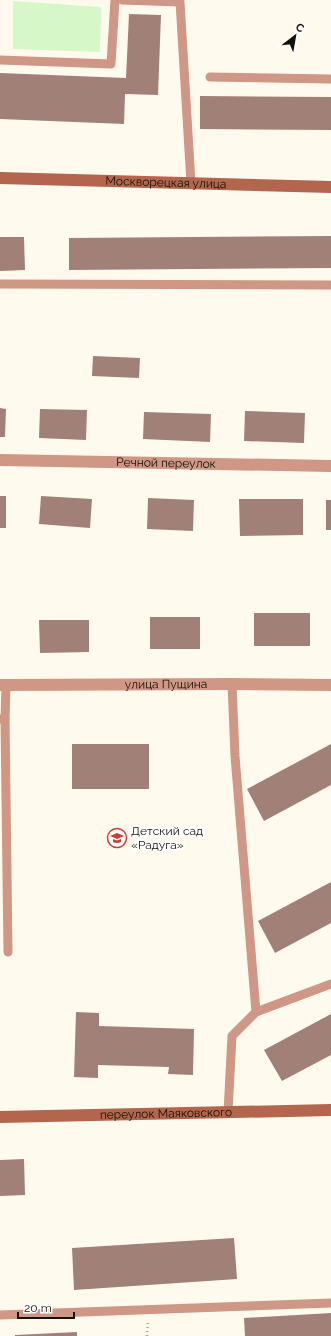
<svg xmlns="http://www.w3.org/2000/svg" width="331" height="1336" font-family="Raleway,sans-serif">
	<style>
		.green { fill: #d6f7c7 }
		.building { fill: #a18078 }
		.lines { fill: none; stroke-linecap: round; stroke-linejoin: round }
		.path { stroke: #aaa599; stroke-width: 2.5; stroke-dasharray: 1 3; stroke-linecap: butt }
		.lane { stroke: #ce9786; stroke-width: 9 }
		.street { stroke: #ce9786; stroke-width: 12 }
		.secondary { stroke: #b3654e; stroke-width: 12 }
		.labels { text-anchor: middle; dominant-baseline: central; stroke-width: 4; stroke-linejoin: round; paint-order: stroke }
		.street-label { font-size: 12px; fill: #151106; stroke: #fff }
		.poi-label { font-size: 12px; fill: #151106; stroke: #fff; text-anchor: start }
	</style>
	<rect width="100%" height="100%" fill="#fffaed"/>
	<path class="green" d="M13,1L101,7L100,52L13,49Z"/>
	<g class="building">
		<path d="M129,14L161,15L158,95L125,94L124,124L0,119V73L126,78Z"/>
		<path d="M200,96L331,97V130L200,129Z"/>
		<path d="M331,236V268L69,270V238Z"/>
		<path d="M0,237H24L25,270L0,271Z"/>
		<path d="M93,356L140,358L139,378L92,376Z"/>
		<path d="M0,408L6,409L5,437H0Z"/>
		<path d="M40,409L87,410L86,440L39,438Z"/>
		<path d="M245,411L305,413L304,443L244,441Z"/>
		<path d="M144,412L211,414L210,442L143,439Z"/>
		<rect x="0" y="496" width="6" height="32"/>
		<path d="M41,496L92,499L90,528L39,524Z"/>
		<path d="M148,498L194,500L193,531L147,529Z"/>
		<path d="M239,499H303V535L240,536Z"/>
		<rect x="326" y="500" width="5" height="30"/>
		<rect x="254" y="613" width="56" height="33"/>
		<rect x="150" y="617" width="50" height="32"/>
		<path d="M39,620H89V652L40,653Z"/>
		<rect x="72" y="744" width="77" height="45"/>
		<path d="M331,744V785L264,821L247,789Z"/>
		<path d="M331,882V923L275,953L258,921Z"/>
		<path d="M76,1012L99,1013V1026L194,1029L193,1075L168,1074L169,1067L98,1065V1078L74,1077Z"/>
		<path d="M331,1014V1055L282,1081L264,1050Z"/>
		<path d="M24,1159L25,1195L0,1196V1160Z"/>
		<path d="M234,1238L237,1279L74,1290L72,1248Z"/>
		<path d="M331,1313V1336H245L244,1318Z"/>
		<path d="M77,1332V1336H15V1335Z"/>
	</g>
	<g class="lines">
		<path class="path" d="M147,1336L148,1322"/>
		<g class="lane">
			<path d="M122,0L180,2L191,183"/>
			<path d="M0,60L111,64L115,0"/>
			<path d="M210,77L331,79"/>
			<path d="M0,284L331,285"/>
			<path d="M232,684L235,756L256,1012"/>
			<path d="M0,719H5L8,952"/>
			<path d="M5,719L6,685"/>
			<path d="M228,1112L232,1036L256,1012L331,984"/>
			<path d="M0,1315L331,1303"/>
		</g>
		<g class="street">
			<path id="s1" d="M0,460L331,466"/>
			<path id="s2" d="M0,685L232,684L331,685"/>
		</g>
		<g class="secondary">
			<path id="s3" d="M0,178L331,187"/>
			<path id="s4" d="M0,1117L331,1110"/>
		</g>
	</g>
	<defs>
		<g id="school-ring" transform="scale(1)"><circle r="9.5" fill="#fff" stroke="#cc3f34" stroke-width="1.5"/><path d="M0-5L7-2L0 1L-7-2ZM-4 1L0 2.5L4 1V4Q0 6-4 4Z" fill="#cc3f34"/></g>
	</defs>
	<g fill-rule="evenodd">
		<use href="#school-ring" x="117" y="838"/>
	</g>
	<g class="labels">
		<g class="street-label">
			<text stroke="none"><textPath href="#s3" startOffset="166">Москворецкая улица</textPath></text>
			<text stroke="none"><textPath href="#s1" startOffset="166">Речной переулок</textPath></text>
			<text stroke="none"><textPath href="#s2" startOffset="166">улица Пущина</textPath></text>
			<text stroke="none"><textPath href="#s4" startOffset="166">переулок Маяковского</textPath></text>
		</g>
		<g class="poi-label">
			<text x="131" y="831">Детский сад<tspan x="131" dy="14">«Радуга»</tspan></text>
		</g>
	</g>
	<g transform="translate(295 36) rotate(31)" stroke="#ffffff" stroke-width="3" paint-order="stroke">
	<path d="M0-3L7 15L0 10L-7 15Z" fill="#151106"/>
	<text y="-6" font-size="11" font-weight="bold" text-anchor="middle" fill="#151106">С</text>
	</g>
	<path d="M18 1312v6h56v-6" fill="none" stroke="#151106" stroke-width="2"/>
	<text x="24" y="1312" font-size="12" fill="#151106" stroke="#ffffff" stroke-width="3" paint-order="stroke">20 m</text>
</svg>
